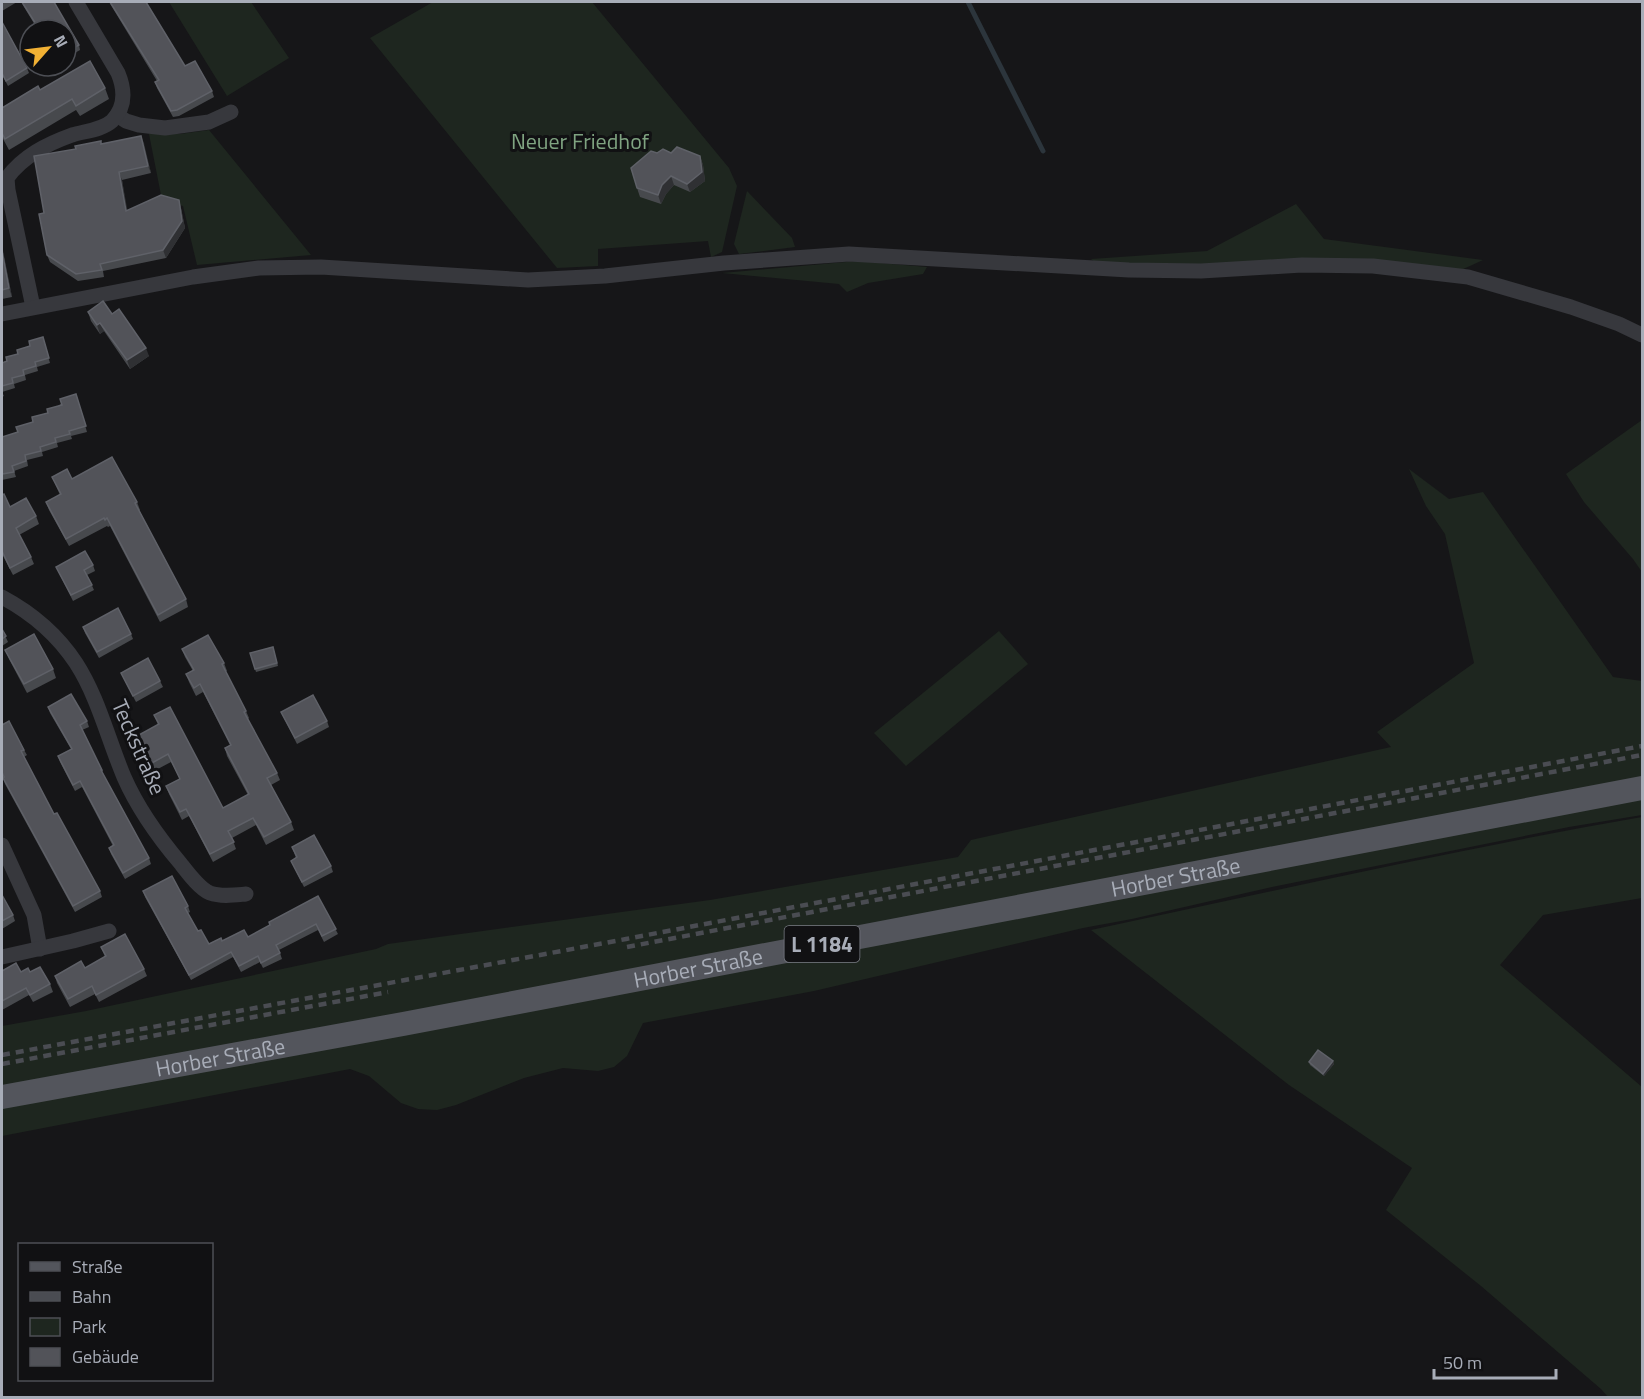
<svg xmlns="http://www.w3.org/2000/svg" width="1644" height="1399" font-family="'Titillium Web',sans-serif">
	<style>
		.green { fill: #1e261f }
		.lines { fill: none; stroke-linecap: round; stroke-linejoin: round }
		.stream { stroke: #2c353c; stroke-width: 5 }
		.minor { stroke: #37383d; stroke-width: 15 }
		.primary { stroke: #53555c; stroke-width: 24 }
		.rail { stroke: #4a4c52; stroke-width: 4.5; stroke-dasharray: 8 6; stroke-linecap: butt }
		.wall { fill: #47494d }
		.shaded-wall { fill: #2f3033 }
		.building { fill: #525359; stroke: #5f6168; stroke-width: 1.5 }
		.labels { text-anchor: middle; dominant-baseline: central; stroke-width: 6; stroke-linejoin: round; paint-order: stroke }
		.shield { fill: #111113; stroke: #7b7e86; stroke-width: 1.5 }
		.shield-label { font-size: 21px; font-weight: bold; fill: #a8adb8 }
		.park-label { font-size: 22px; fill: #7fa381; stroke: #111113 }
		.street-label { font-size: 22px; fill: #a8adb8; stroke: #111113 }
	</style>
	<rect width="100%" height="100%" fill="#161618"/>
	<g class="green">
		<path d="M169,2H251L289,58L227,96Z"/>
		<path d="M433,2H592L729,168L737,186L722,252L711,257L708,241L598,249V266L557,268L370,38Z"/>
		<path d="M209,130L311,255L197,265L183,206L162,200L149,134H180Z"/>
		<path d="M747,191L792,238L795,247L739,254L734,244Z"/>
		<path d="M1296,204L1324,239L1483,260L1459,271L1097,264L1091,259L1207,251Z"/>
		<path d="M857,261L927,267L923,274L868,283L847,292L839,284L722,273Z"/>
		<path d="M1642,420V572L1633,559L1584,502L1566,474Z"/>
		<path d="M1409,469L1449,499L1483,492L1613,677L1642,681V815L1569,827L1272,887L1132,919L1083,928L814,991L643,1023L627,1056L614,1067L598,1071L563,1068L524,1078L456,1105L437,1110L418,1109L401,1103L369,1076L350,1069L2,1136V1026L86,1011L376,949L388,944L710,900L958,857L971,840L1391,747L1377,732L1474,663L1445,534L1426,506Z"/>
		<path d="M999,631L1028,664L906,766L874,733Z"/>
		<path d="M1642,817V898L1543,915L1500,965L1642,1087V1397H1608L1601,1389L1481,1286L1386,1210L1412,1168L1289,1085L1091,930C1275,891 1458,849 1642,817Z"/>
	</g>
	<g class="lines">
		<path class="stream" d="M968,2L1043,151"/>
		<g class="minor">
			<path d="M117,115L126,121L139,125L165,128L209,122L231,112"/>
			<path d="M33,307L8,190L7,178C23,156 47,144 72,135C85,131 102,130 112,121C126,107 125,90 118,73L76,2"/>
			<path d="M2,314L193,277L259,268L321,267L528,280L605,276L724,263L849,254L1129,270L1201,271L1302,265L1373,266L1468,277L1571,307L1619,324L1642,335"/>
			<path d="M2,597C32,613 57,634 76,663C98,697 108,739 124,777C138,809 159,838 181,864C188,873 200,889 210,893C221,897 235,895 246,894"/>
			<path d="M2,845L34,915L40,949"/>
			<path d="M2,957L73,941L109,931"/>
		</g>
		<path class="primary" id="s1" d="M2,1097L403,1024L1642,788"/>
		<g class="rail">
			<path d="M627,947L1642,755"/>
			<path d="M2,1055L626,939L1642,746"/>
			<path d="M2,1064L388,992"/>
		</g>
	</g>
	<g class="wall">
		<path d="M2,2H17L2,11Z"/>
		<path d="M21,2H55H54L79,45L80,50L66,58V30H38Z"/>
		<path d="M109,2H146L185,66L212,91L214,97L179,116L173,117L157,88L155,82L157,81Z"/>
		<path d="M2,22L27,68L29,73L8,86L2,75Z"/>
		<path d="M105,88L109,99L80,116L76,110L9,150L2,137V108L40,90Z"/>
		<path d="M141,136L151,173L122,180L127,211L179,200L181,208L185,228L166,258L103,271L104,277L78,281L50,262L47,255L44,213L102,144Z"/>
		<path d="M671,153L700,156L703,165L705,181L690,192L674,185L666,194L661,204L640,197L637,188Z"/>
		<path d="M2,247L12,297L2,299Z"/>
		<path d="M88,312L112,314L149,356L130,369L104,331L100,334L91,321Z"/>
		<path d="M44,342L50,363L37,367L38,371L25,375L26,380L14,384L15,388L2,392L4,396L2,397V363L7,361L18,354Z"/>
		<path d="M76,394L87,432L71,436L72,439L57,443L58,447L42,452L43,456L27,460L28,466L14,471L16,477L2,480V437L18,432Z"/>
		<path d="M52,477L72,479L137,502L140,510H139L186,599L188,607L160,622L110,526L108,527L107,526L69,546L49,510L46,502L60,495Z"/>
		<path d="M2,495L10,507L36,516L39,524L19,535L31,557L34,564L13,575L2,554Z"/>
		<path d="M93,565L95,571L87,575L94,590L73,601L56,567Z"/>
		<path d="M83,627L131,634L133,639L99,658L85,633Z"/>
		<path d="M2,629L8,642L2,646Z"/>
		<path d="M273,647L278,666L256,672L250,653Z"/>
		<path d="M182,649L224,663L227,671L225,672L246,711L249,718L248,719L277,773L280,780L271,785L291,822L294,830L266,845L256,825L232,838L236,849L213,862L189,816L182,820L169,794L166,786L180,779L171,762L154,771L140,744L137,736L158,725L154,715L223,808L248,795L227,756L225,748L230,745L203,692L196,696L189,682L186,674L193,671L185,657Z"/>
		<path d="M5,650L53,669L56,678L27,693L9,659Z"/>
		<path d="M121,673L160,681L163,687L136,702Z"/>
		<path d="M48,707L87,721L89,727L82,730L102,770L104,776L149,858L151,864L125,879L111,854L109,848L113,846L82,787L75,791L60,762L58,756L71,749L50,713Z"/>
		<path d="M281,712L327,721L329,727L297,744Z"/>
		<path d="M2,725L24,750L27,755L24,757L54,814L100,891L102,897L75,912L5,784L3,778H4L2,774Z"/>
		<path d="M292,847L331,866L333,872L304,887L291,861L296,858Z"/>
		<path d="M143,891L188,906L190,912L188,913L198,931L209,944L248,937L270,925L318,896L338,934L324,942L318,930L279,950L282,959L263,968L260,962L241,972L233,957L191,980L145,897Z"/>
		<path d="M2,895L13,915L15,921L2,929Z"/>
		<path d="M101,947L144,969L147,976L99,1002L95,994L70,1007L57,983L55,976L85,968L105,957Z"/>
		<path d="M2,971L30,972L50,984L53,992L33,1002L29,995L2,1010Z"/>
		<path d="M1333,1061L1334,1064L1324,1076L1310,1065L1309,1062Z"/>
	</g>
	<g class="shaded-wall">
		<path d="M141,136L144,143L151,173L148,166Z"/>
		<path d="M700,156L703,165L705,181L690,192L687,184Z"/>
		<path d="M119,172L122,180L129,219L126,211Z"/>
		<path d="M671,176L674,185L666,194L661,204L658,195L662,185Z"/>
		<path d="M179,200L181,208L185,228L166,258L163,250Z"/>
		<path d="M2,247L3,250L12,297L9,288L2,251Z"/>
		<path d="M100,323L104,331L100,334L97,325Z"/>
		<path d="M146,348L149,356L130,369L127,360Z"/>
		<path d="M1333,1061L1334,1064L1324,1076L1323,1074Z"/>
	</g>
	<g class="building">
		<path d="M22,2H54L79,45L66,52V30H38L39,29Z"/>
		<path d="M110,2H146L185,66L195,61L212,91L177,110L171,111L155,82L159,80Z"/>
		<path d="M2,22L27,68L6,81L2,73Z"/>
		<path d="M90,61L105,88L76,106L72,99L5,139L2,133V108L38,86L40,90Z"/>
		<path d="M141,136L148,166L119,172L126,211L161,195L179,200L182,221L163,250L100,264L102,270L76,274L47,255L39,214L44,213L34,156L76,149L75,146L101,141V144Z"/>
		<path d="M677,147L700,156L702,172L687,184L671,176L662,185L658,195L637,188L631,168L651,151L657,153L663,149L671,153Z"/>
		<path d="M2,251L9,288L2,290Z"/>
		<path d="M103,301L112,314L119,309L146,348L127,360L100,323L97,325L88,312Z"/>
		<path d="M43,337L49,358L35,362L36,366L23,370L24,375L12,378L13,383L2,386V363L7,361L6,357L18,354L17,350L30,346L29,341Z"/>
		<path d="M76,394L86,426L69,431L70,434L55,438L56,442L40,447L41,451L25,455L26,461L12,466L14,472L2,474V437L18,432L16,427L33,422L32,417L48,413L47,409L62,405L60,399Z"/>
		<path d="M112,457L137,502L135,503L186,599L158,615L107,518L105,520L104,518L66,539L46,502L61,494L52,477L67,469L72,479Z"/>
		<path d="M4,494L10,507L26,498L36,516L16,528L31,557L10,568L2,551V495Z"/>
		<path d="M85,551L93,565L84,570L92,585L71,595L56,567Z"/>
		<path d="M118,608L131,634L97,652L83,627Z"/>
		<path d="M2,629L6,636L2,639Z"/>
		<path d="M34,634L53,669L24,684L5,650Z"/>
		<path d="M208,635L224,663L222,664L246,711L244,712L277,773L267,778L291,822L264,837L253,818L228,831L234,842L210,854L186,809L180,812L166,786L180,779L168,754L152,763L137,736L159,724L154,715L170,707L223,808L249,794L225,748L231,745L200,684L194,688L186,674L194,670L182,649Z"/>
		<path d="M273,647L277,663L255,669L250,653Z"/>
		<path d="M148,658L160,681L133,696L121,673Z"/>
		<path d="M71,694L87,721L80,725L102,770H101L149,858L123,873L109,848L114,845L80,781L73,785L58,756L72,749L48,707Z"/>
		<path d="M313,695L327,721L295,738L281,712Z"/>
		<path d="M9,721L24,750L21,751L54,814L57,813L100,891L73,906L3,778L4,777L2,772V725Z"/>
		<path d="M314,835L331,866L302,882L291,861L297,857L292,847Z"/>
		<path d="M172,876L188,906L185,908L198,931L201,930L209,944L221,938L222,941L244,930L248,937L270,925L269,922L318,896L336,929L322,936L316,924L276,945L280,953L261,963L258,956L239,966L231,952L189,975L143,891Z"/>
		<path d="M2,895L13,915L2,921Z"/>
		<path d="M125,934L144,969L96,995L92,986L68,999L55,976L81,961L85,968L106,956L101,947Z"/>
		<path d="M16,963L21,972L28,968L30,972L40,967L50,984L30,995L26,988L2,1001V971Z"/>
		<path d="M1318,1050L1333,1061L1323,1074L1309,1062Z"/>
	</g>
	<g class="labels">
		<rect class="shield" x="784.5" y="926" width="75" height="36" rx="4.5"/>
		<g class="shield-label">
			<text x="822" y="944">L 1184</text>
		</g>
		<g class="park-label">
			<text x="580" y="141">Neuer Friedhof</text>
		</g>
		<g class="street-label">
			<text transform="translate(139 747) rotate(66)">Teckstraße</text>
			<text stroke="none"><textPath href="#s1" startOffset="1194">Horber Straße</textPath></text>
			<text stroke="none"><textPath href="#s1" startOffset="708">Horber Straße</textPath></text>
			<text stroke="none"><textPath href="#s1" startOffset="222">Horber Straße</textPath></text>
		</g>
	</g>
	<rect width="1644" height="1399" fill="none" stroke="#a8adb8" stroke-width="6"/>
	<rect x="18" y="1243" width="195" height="138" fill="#111113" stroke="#4d4f55" stroke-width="1.5"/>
	<rect x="30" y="1262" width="30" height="9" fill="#53555c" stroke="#4d4f55" stroke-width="1.5"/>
	<text x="72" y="1273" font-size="18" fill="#a8adb8">Straße</text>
	<rect x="30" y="1292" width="30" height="9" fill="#4a4c52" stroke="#4d4f55" stroke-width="1.5"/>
	<text x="72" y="1303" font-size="18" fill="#a8adb8">Bahn</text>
	<rect x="30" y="1318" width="30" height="18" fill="#1e261f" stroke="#4d4f55" stroke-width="1.5"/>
	<text x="72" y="1333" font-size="18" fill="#a8adb8">Park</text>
	<rect x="30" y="1348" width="30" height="18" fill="#525359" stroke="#4d4f55" stroke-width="1.5"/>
	<text x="72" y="1363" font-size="18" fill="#a8adb8">Gebäude</text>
	<g transform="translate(48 48) rotate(62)"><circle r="28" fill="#111113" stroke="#4d4f55" stroke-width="1.5"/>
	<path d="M0-4.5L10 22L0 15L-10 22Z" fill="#f2b134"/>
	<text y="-9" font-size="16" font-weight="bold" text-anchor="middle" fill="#a8adb8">N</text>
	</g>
	<path d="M1434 1369v9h122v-9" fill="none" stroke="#a8adb8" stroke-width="3"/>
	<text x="1443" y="1369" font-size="18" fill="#a8adb8" stroke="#111113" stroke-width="4.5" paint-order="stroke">50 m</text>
</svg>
